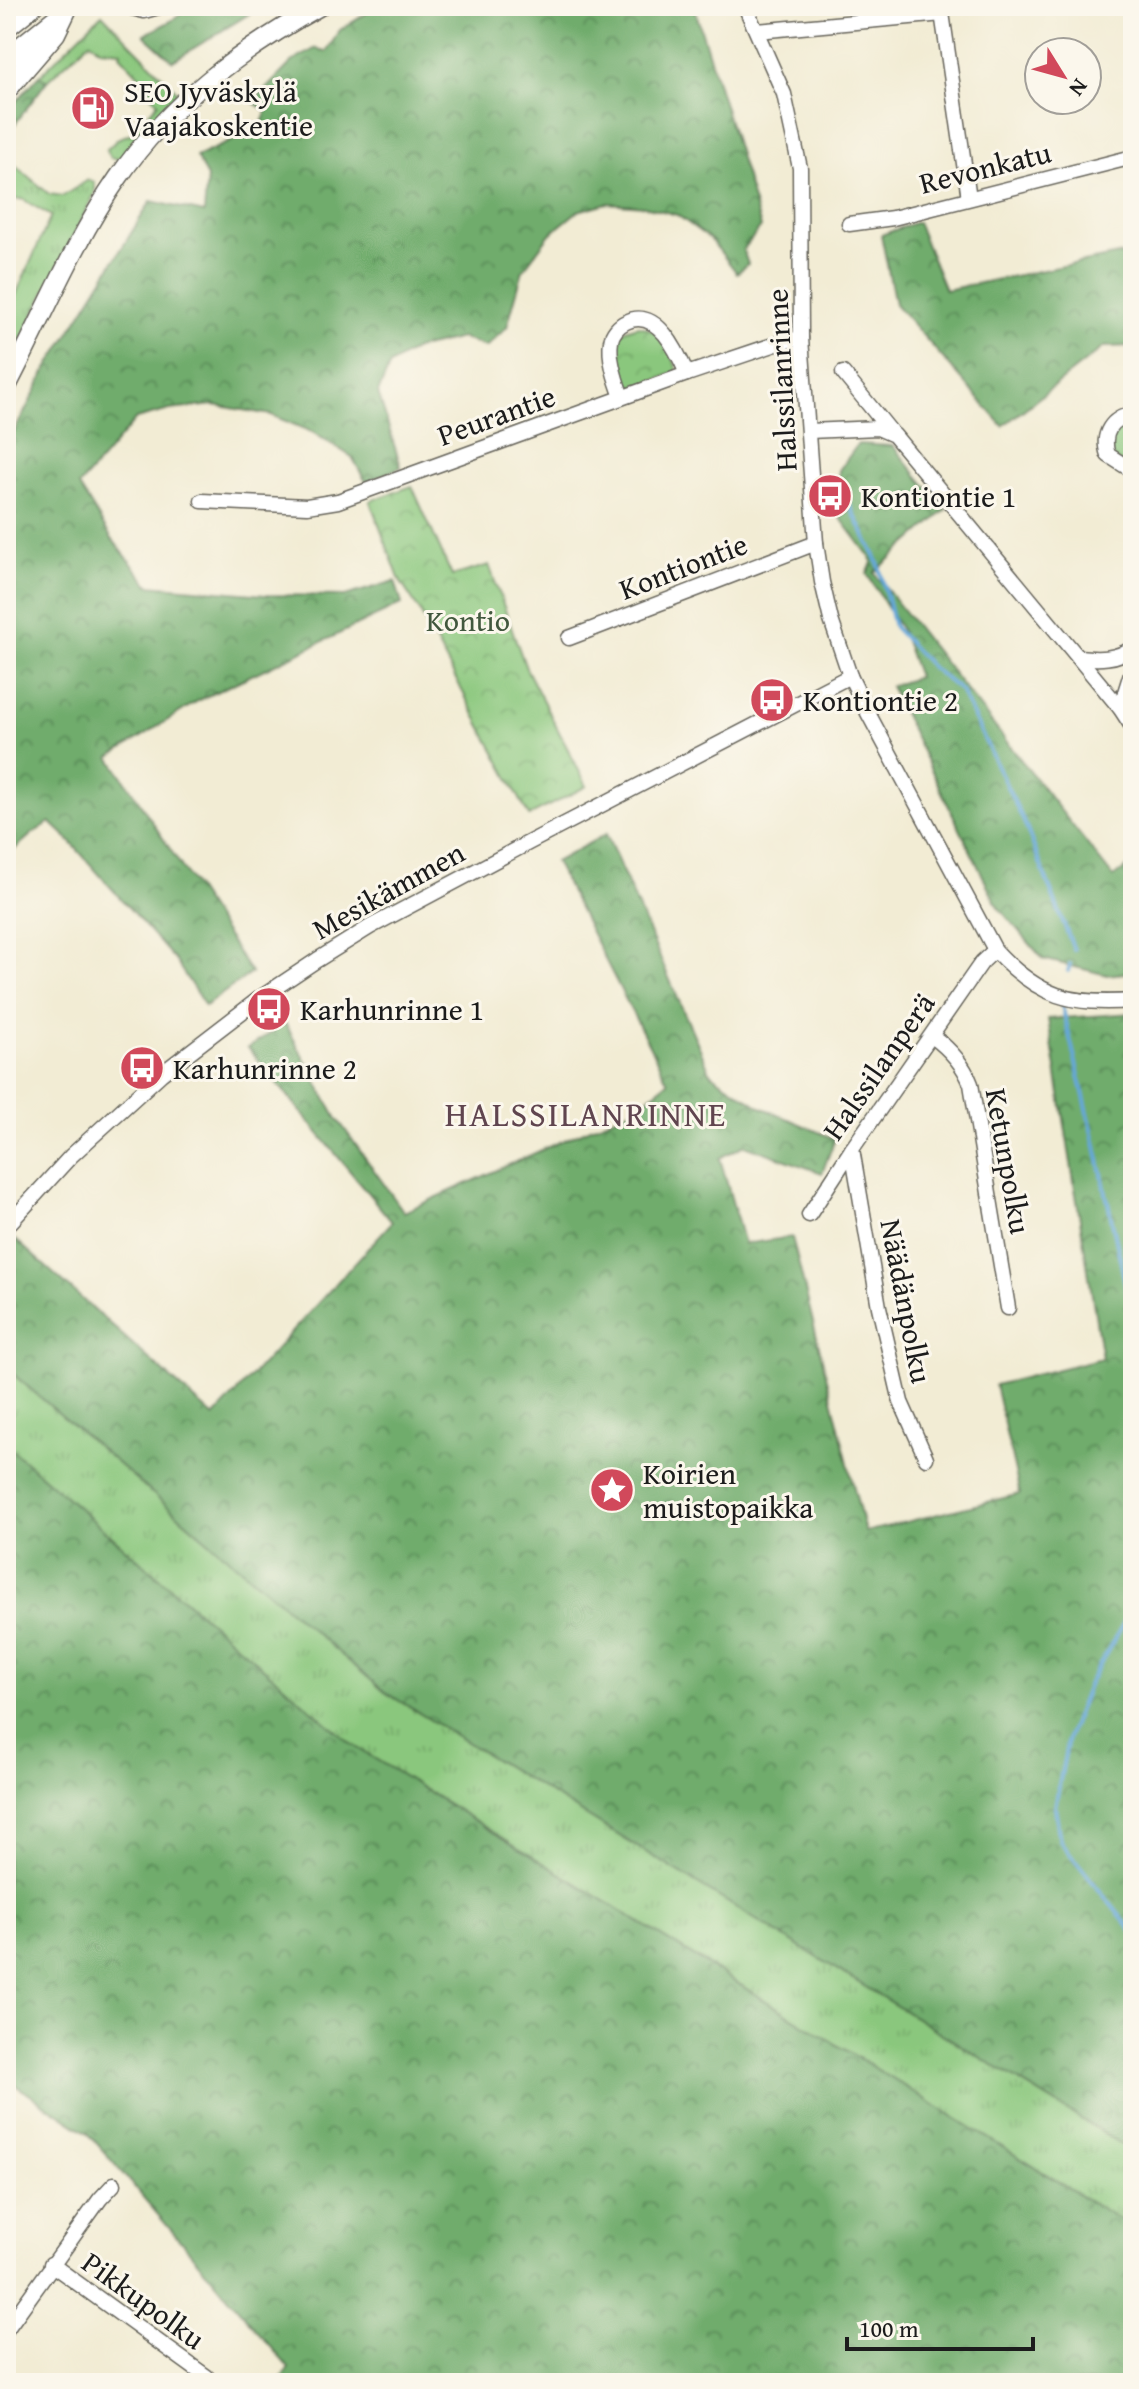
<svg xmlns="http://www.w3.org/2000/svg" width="1139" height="2389" font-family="'Gentium Book Plus',serif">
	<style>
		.grass { fill: url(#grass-tufts); stroke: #53724c; stroke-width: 2 }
		.forest { fill: url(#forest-crowns); stroke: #466444; stroke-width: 2 }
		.park { fill: url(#park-crowns); stroke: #53724c; stroke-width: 2 }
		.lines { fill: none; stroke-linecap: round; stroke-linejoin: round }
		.stream { stroke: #65a7d9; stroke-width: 4 }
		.minor-casing { stroke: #67655c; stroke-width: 17 }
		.major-casing { stroke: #67655c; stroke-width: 21 }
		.highway-casing { stroke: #67655c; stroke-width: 23 }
		.minor { stroke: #fff; stroke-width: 14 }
		.major { stroke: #fff; stroke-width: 18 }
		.highway { stroke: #fff; stroke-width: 20 }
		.labels { text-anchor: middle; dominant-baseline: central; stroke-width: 6; stroke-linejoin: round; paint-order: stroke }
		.poi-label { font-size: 30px; fill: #1c1c1c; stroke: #fbf7ec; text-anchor: start }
		.street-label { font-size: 30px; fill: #1c1c1c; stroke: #fbf7ec }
		.park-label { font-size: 30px; fill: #42583e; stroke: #fbf7ec }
		.quarter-label { font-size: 34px; letter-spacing: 2px; fill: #60454f; stroke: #fbf7ec }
	</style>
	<defs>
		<pattern id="grass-tufts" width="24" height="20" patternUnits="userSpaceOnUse" patternTransform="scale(2)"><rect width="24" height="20" fill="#8ac77d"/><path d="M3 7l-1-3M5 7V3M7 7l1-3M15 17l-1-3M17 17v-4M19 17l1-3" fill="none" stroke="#76aa6b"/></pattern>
		<pattern id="forest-crowns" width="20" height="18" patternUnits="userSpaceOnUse" patternTransform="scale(2)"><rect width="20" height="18" fill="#6fac6c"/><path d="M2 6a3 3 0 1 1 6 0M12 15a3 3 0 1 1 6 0" fill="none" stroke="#5a8b58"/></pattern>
		<pattern id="park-crowns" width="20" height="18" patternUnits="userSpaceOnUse" patternTransform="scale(2)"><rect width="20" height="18" fill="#8ac77d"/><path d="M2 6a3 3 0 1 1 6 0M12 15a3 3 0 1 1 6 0" fill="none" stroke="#76aa6b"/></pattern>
	</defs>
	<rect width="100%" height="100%" fill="#fbf7ec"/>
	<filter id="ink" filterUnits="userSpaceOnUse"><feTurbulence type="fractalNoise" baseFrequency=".0125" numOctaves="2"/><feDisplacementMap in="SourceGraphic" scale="16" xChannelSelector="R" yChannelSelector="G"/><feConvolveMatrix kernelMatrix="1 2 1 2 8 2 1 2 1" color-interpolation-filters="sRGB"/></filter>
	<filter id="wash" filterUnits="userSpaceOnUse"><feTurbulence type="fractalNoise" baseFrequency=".006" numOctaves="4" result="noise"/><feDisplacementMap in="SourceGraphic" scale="32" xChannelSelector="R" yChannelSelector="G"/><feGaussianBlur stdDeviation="1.8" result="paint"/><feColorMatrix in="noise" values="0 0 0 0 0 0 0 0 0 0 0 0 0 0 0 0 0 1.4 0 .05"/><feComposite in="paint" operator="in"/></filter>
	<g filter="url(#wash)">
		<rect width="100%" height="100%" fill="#f2ecd4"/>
		<g class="grass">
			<path d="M102,14L178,92L122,159L111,158L106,150L119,138L131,134L158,103L148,91L151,88L120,55L121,51L100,49L90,41L47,81L39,76Z"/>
			<path d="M16,166L49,194L63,196L88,180L95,182V193L12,358L6,360V317L51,216L22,199L6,200V177Z"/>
			<path d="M6,1368L385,1692L1133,2151V2228L351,1744L6,1445Z"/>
		</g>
		<g class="forest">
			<path d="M191,6H262L173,61L144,35L171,21Z"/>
			<path d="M378,6H694L761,227L743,250L748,264L737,273L710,239L677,215L644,206L607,203L578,211L550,234L523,270L507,327L486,347L461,338L416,349L390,365L378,393L401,467L366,482L352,457L312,432L271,415L214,405L170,410L136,419L79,486L112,539L149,585L266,595L345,596L395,581L402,604L201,699L110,757L251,973L205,1006L175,960L68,839L50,822L32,834L6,857V447L47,369L151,201L204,213L207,177L196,157L260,128L267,111L253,102L292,62L316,48L326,52L340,30Z"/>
			<path d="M39,76L47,81L6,136V113Z"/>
			<path d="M917,222L945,290L1123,254L1133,249V346L1104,347L1003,426L895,304L881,235Z"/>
			<path d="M858,444L893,446L946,510L874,573L1113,877L1133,864V972L1107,975L1043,959L998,907L890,686L918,677L901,630L867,574L873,561L836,512L839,470Z"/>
			<path d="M606,834L711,1074L761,1107L835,1139L822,1173L745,1145L720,1158L744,1244L792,1237L865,1532L1020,1494L995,1385L1102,1358L1048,1019L1133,1013V2151L385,1692L6,1368V1251L16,1240L214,1417L392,1222L248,1048L285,1023L336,1117L404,1212L635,1108L668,1082L555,862Z"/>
			<path d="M6,1445L351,1744L1133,2228V2383H278L289,2368L88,2133L6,2079Z"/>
		</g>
		<g class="park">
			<path d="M638,326C663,329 671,351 678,372L629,390L616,351L618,336L626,330Z"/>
			<path d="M1133,414V471L1108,455L1107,431Z"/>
			<path d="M412,486L452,576L489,565L526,668L587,786L529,816L419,610L400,581L370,501Z"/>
		</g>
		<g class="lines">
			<g class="stream">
				<path d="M847,500L878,562L894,627L931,667L961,691L1024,822L1074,950"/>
				<path d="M1068,971L1070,964"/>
				<path d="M1061,1001L1096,1146L1133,1320"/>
				<path d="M1133,1607L1089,1683L1068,1738L1055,1807L1060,1841L1133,1932"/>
			</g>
		</g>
	</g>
	<g filter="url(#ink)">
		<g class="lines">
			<g class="minor-casing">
				<g id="minor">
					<path d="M124,6L144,11L162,6"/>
					<path d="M745,6L784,94L800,168L801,338L816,543L822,582L831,620L850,676L868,713L995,950C1039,998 1071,1005 1133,1001"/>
					<path d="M941,6L969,198"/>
					<path d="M757,31L943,14"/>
					<path d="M849,224L893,218L1133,157"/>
					<path d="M843,373L891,432"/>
					<path d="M622,397C616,381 608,358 611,341C612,333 619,325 626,322C657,306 678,353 687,374"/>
					<path d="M1133,414C1111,418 1101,434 1108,455L1133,471"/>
					<path d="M809,431L878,428L894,435L1120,708L1133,728"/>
					<path d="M202,501L307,506L338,501L687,374L782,342L801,338"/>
					<path d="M569,638L816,543"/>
					<path d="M1078,657C1097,659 1118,660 1133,647"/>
					<path d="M1120,708L1133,667"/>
					<path d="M932,1036C950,1049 963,1063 971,1084L1008,1308"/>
					<path d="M852,1149L879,1307L901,1402L926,1458"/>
					<path d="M809,1215L852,1149L982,962L995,950"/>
					<path d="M6,1227L71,1156L161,1074L260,998L317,960L370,927L530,842L850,676"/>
					<path d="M51,2264L207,2377"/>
					<path d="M6,2330L100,2199L114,2184"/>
				</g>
			</g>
			<g class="major-casing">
				<path id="major" d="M6,388C43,318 73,243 118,178C170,102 241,50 320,6"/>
			</g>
			<g class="highway-casing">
				<g id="highway">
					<path d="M6,27L32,6"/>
					<path d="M6,59L56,19"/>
					<path d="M6,90L55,33L66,10"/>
				</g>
			</g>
			<use href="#minor" class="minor"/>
			<use href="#major" class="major"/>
			<use href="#highway" class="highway"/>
		</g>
	</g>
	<defs>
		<g id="fuel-disc" transform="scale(2.3)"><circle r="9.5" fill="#d1495b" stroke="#fbf7ec"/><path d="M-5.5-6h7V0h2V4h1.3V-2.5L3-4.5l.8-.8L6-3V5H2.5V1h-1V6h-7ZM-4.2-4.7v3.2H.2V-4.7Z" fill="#fff"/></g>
		<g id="bus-disc" transform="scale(2.3)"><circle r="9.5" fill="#d1495b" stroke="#fbf7ec"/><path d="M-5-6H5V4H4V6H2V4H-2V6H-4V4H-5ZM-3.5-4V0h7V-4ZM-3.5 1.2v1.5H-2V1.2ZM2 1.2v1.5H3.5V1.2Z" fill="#fff"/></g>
		<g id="sight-disc" transform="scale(2.3)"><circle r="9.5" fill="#d1495b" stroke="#fbf7ec"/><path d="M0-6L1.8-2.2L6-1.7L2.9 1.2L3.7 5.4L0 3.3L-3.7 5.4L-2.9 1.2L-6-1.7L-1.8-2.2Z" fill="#fff"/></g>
	</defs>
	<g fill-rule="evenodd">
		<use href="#fuel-disc" x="93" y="108"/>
		<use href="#bus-disc" x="830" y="496"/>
		<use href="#bus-disc" x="772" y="700"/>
		<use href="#bus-disc" x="269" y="1009"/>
		<use href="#bus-disc" x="142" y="1068"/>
		<use href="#sight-disc" x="612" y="1490"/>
	</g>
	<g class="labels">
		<g class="poi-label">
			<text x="124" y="91">SEO Jyväskylä<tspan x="124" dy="34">Vaajakoskentie</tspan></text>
			<text x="861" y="496">Kontiontie 1</text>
			<text x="803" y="700">Kontiontie 2</text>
			<text x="300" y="1009">Karhunrinne 1</text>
			<text x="173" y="1068">Karhunrinne 2</text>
			<text x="643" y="1473">Koirien<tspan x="643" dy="34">muistopaikka</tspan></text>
		</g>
		<g class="street-label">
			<text transform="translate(985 167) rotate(-14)">Revonkatu</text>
			<text transform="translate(781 380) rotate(-93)">Halssilanrinne</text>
			<text transform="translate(496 415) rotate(-20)">Peurantie</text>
			<text transform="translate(683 566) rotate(-21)">Kontiontie</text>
			<text transform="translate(388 890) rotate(-29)">Mesikämmen</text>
			<text transform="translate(878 1066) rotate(-55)">Halssilanperä</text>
			<text transform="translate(1009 1161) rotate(80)">Ketunpolku</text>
			<text transform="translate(907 1301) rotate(79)">Näädänpolku</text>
			<text transform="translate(144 2300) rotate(36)">Pikkupolku</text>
		</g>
		<g class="park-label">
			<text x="468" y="620">Kontio</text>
		</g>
		<g class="quarter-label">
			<text x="586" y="1113">HALSSILANRINNE</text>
		</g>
	</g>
	<rect width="1139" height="2389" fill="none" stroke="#fbf7ec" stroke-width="32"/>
	<g transform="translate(1063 76) rotate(127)"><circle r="38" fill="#fbf7ec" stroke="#a29f99" stroke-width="2"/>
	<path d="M0-6L14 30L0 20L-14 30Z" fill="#d1495b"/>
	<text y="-12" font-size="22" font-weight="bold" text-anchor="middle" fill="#1c1c1c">N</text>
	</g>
	<path d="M847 2337v12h186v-12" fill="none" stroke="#1c1c1c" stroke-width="4"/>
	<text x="859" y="2337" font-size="24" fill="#1c1c1c" stroke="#fbf7ec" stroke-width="6" paint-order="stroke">100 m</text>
</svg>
